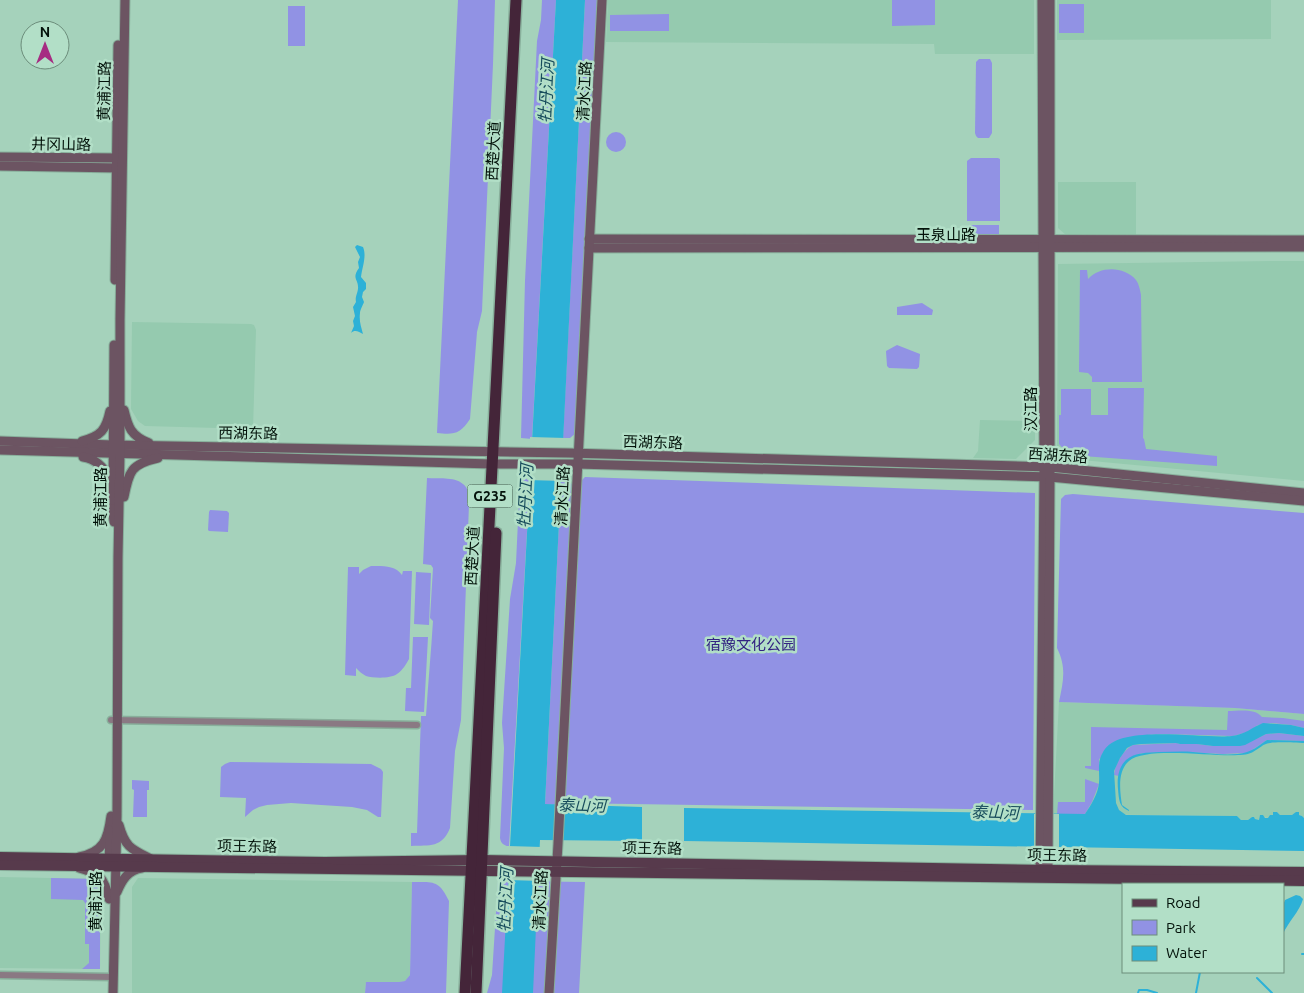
<svg xmlns="http://www.w3.org/2000/svg" width="1304" height="993" font-family="Ubuntu,'Noto Sans SC',sans-serif">
	<style>
		.built { fill: #95caaf }
		.green { fill: #9192e4 }
		.water { fill: #2db1d7 }
		.pier { fill: #a5d2bb }
		.lines { fill: none; stroke-linecap: round; stroke-linejoin: round }
		.stream { stroke: #2db1d7; stroke-width: 2 }
		.street-casing { stroke: #88af9b; stroke-width: 9 }
		.secondary-casing { stroke: #88af9b; stroke-width: 11 }
		.primary-casing { stroke: #88af9b; stroke-width: 12 }
		.highway-casing { stroke: #88af9b; stroke-width: 14 }
		.street { stroke: #8a7983; stroke-width: 6 }
		.secondary { stroke: #6c5462; stroke-width: 9 }
		.primary { stroke: #573a4c; stroke-width: 10 }
		.highway { stroke: #442539; stroke-width: 11 }
		.labels { text-anchor: middle; dominant-baseline: central; stroke-width: 5; stroke-linejoin: round; paint-order: stroke }
		.shield { fill: #b2dfc7; stroke: #385043; stroke-width: 1 }
		.shield-label { font-size: 14px; font-weight: bold; fill: #03120a }
		.street-label { font-size: 15px; fill: #03120a; stroke: #b2dfc7 }
		.park-label { font-size: 15px; fill: #322382; stroke: #b2dfc7 }
		.water-label { font-size: 16px; font-style: italic; fill: #184c5c; stroke: #b2dfc7 }
	</style>
	<rect width="100%" height="100%" fill="#a5d2bb"/>
	<g class="built">
		<path d="M608,0H1034V54H935L934,44L606,42Z"/>
		<path d="M1057,0H1271V39L1057,40Z"/>
		<path d="M1058,182H1136V235H1066L1058,228Z"/>
		<path d="M1276,261H1304V481L1071,459L1062,453L1057,446L1058,264Z"/>
		<path d="M132,322L251,324L254,325L256,330L253,429L145,426L138,421L131,409Z"/>
		<path d="M980,420L1035,421V440L1016,459L973,458L978,451Z"/>
		<path d="M1059,702L1235,708L1304,714V818L1302,816L1299,815V812L1292,815H1280L1277,812L1268,818L1260,816L1259,820L1255,819L1254,817H1252L1248,820H1241L1237,816L1053,814Z"/>
		<path d="M0,877L101,879L100,969L0,968Z"/>
		<path d="M138,878L412,882L410,975L405,981L399,982H366L365,993H132V887Z"/>
	</g>
	<g class="green">
		<path d="M458,0H495L493,64L482,311L477,332L470,419C460,434 454,435 437,433Z"/>
		<path d="M542,0H556L532,439L521,438L525,281L537,41L541,20Z"/>
		<path d="M585,0H601L576,433L570,438H563Z"/>
		<path d="M892,0H935V25L892,26Z"/>
		<rect x="1059" y="4" width="25" height="29"/>
		<rect x="288" y="6" width="17" height="40"/>
		<path d="M669,14V31H610V15Z"/>
		<path d="M979,59H990L992,63V133L989,138H978L976,136L975,133L976,62Z"/>
		<circle cx="616" cy="142" r="10"/>
		<path d="M971,158H998L1000,159V221H967V161Z"/>
		<rect x="968" y="225" width="31" height="9"/>
		<path d="M1080,270H1087L1088,279C1100,266 1124,266 1136,280C1139,284 1140,290 1141,295L1142,382H1092V377L1088,373L1079,372Z"/>
		<path d="M922,303L933,310L932,315H897V307Z"/>
		<path d="M897,345L920,354L919,367L917,369L889,368L887,366L886,351Z"/>
		<path d="M1108,388H1144L1143,438L1144,439L1146,449L1217,456V466L1069,455L1059,444V415H1061V389H1091V415H1108Z"/>
		<path d="M585,477L1035,493L1033,810L564,803L580,482Z"/>
		<path d="M427,478C440,479 462,475 468,491C469,495 469,500 469,504L461,720L455,751L450,828C442,848 430,845 411,846V833H417L421,716H426C428,684 431,653 433,621L430,618L433,568L431,565L423,564Z"/>
		<path d="M520,479H530L509,847C504,845 501,844 500,838L504,748L502,723L510,599L516,563Z"/>
		<path d="M561,481C568,481 571,481 574,488L557,805L545,804Z"/>
		<path d="M1073,494L1304,513V714L1235,708L1059,702C1063,682 1067,668 1057,648L1061,499L1065,495Z"/>
		<path d="M210,510L227,511L229,513L228,532L209,531L208,530L209,512Z"/>
		<path d="M371,566C383,566 395,565 402,575L403,571H412L409,659C406,664 403,670 397,674C390,679 373,678 366,676C362,674 359,671 356,668V676L345,675L348,567H359V574L363,570Z"/>
		<path d="M416,572L431,573L429,625L414,624Z"/>
		<path d="M413,637H428L424,712L405,711L406,688H411Z"/>
		<path d="M1228,711C1239,711 1255,708 1262,717L1283,718L1304,721V728L1291,725L1272,723L1258,725L1248,732L1233,736L1163,734L1146,735L1099,759V771L1085,768V766H1091V727L1227,730Z"/>
		<path d="M1279,733L1304,736V741L1267,740L1249,752L1244,753L1223,754L1187,752L1143,753C1130,756 1120,763 1119,776L1114,775C1115,764 1123,750 1133,745L1177,743L1180,744H1197L1213,746L1258,738L1266,734Z"/>
		<path d="M230,762L371,764L381,769L383,772L381,817H378L367,810L352,807L291,803L267,805L259,807L253,810L245,817L246,798L220,797L221,767L225,764Z"/>
		<path d="M1085,779L1099,784L1092,802L1085,814H1057L1058,802H1085Z"/>
		<path d="M132,780L149,781V790H147V817H133L134,790L132,789Z"/>
		<path d="M51,878L100,879V969H82L89,963V944H85V903L83,900L51,899Z"/>
		<path d="M498,881L585,882L579,993H487L492,975Z"/>
		<path d="M412,882C434,882 439,880 449,901L446,993H365L366,982H399L405,981L410,975Z"/>
	</g>
	<g class="water">
		<path d="M556,0H585L545,804L642,807V841L540,840L533,993H502Z"/>
		<path d="M357,245L363,247C367,256 362,268 361,277L366,283V289L363,292L362,297L364,302C363,305 360,310 360,313C359,321 361,326 363,334C359,332 355,329 351,333L354,326L353,321L355,316L353,307L356,302C355,297 357,295 358,289C359,279 351,279 359,268L358,262L360,257L355,247Z"/>
		<path d="M1263,723L1291,725L1304,728V736L1279,733L1266,734L1245,745L1240,746H1213L1197,744H1180L1176,743L1141,744L1133,745L1127,748L1120,758L1114,771L1116,803L1119,810L1126,815L1237,816L1241,820H1248L1252,817H1254L1255,819L1259,820L1260,815H1263L1265,818H1268L1270,815H1273V812H1277L1280,815H1292L1296,812H1299V815L1302,816L1304,818V851L684,841V808L1085,814C1091,805 1098,794 1099,783C1100,769 1096,762 1105,749C1123,724 1202,739 1232,736C1244,735 1253,727 1263,723Z"/>
		<path d="M1267,740L1304,741V743C1295,743 1273,741 1266,744C1262,745 1260,748 1256,750C1251,754 1245,755 1238,755C1214,757 1146,746 1129,761C1117,771 1120,792 1122,805L1129,810V811C1119,807 1119,800 1118,789C1117,779 1118,768 1126,760C1135,752 1147,753 1159,752C1170,752 1182,751 1193,752C1210,753 1231,757 1247,752C1254,750 1261,744 1267,740Z"/>
		<path d="M1296,895L1300,896L1303,899C1300,911 1288,922 1283,934V905L1285,900Z"/>
	</g>
	<g class="pier">
		<path d="M530,437L566,438L564,481L527,480Z"/>
		<rect x="1034" y="814" width="25" height="35"/>
		<path d="M507,846L542,847L541,881L505,880Z"/>
	</g>
	<g class="lines">
		<g class="stream">
			<path d="M1302,954H1304"/>
			<path d="M1257,978L1272,993"/>
			<path d="M1138,993L1139,990H1147L1157,993"/>
			<path d="M1196,993L1200,972"/>
		</g>
		<g class="street-casing">
			<g id="street">
				<path d="M111,720L417,725"/>
				<path d="M0,975L113,977"/>
			</g>
		</g>
		<g class="secondary-casing">
			<g id="secondary">
				<path d="M0,157L120,158"/>
				<path d="M0,166L120,168"/>
				<path d="M589,239L1304,240"/>
				<path d="M589,248L1304,247"/>
				<path d="M115,280L118,45"/>
				<path d="M124,410C128,427 131,436 149,443"/>
				<path d="M0,441L113,445L569,453L1050,467L1304,493"/>
				<path d="M82,441C101,436 106,430 110,411"/>
				<path d="M0,450L492,464H577L1050,477L1304,501"/>
				<path d="M83,457C96,459 104,467 109,479L114,522"/>
				<path d="M124,497C129,471 131,464 158,458"/>
				<path d="M113,500L114,345"/>
				<path d="M119,825C125,847 131,849 151,859"/>
				<path d="M79,857C104,852 108,839 111,816"/>
				<path d="M109,865L110,830"/>
				<path d="M79,868C101,874 104,878 109,899"/>
				<path d="M1040,875L1044,477L1042,0"/>
				<path d="M1048,877L1050,477V0"/>
				<path d="M117,892C122,880 128,870 142,868"/>
				<path d="M113,993L117,816L118,557L120,454V319L125,0"/>
				<path d="M549,993L558,844L602,0"/>
			</g>
		</g>
		<g class="primary-casing">
			<g id="primary">
				<path d="M0,857L325,862L482,860L1048,870L1304,872"/>
				<path d="M0,865L1304,881"/>
			</g>
		</g>
		<g class="highway-casing">
			<g id="highway">
				<path d="M465,993L516,0"/>
				<path d="M476,993L496,533"/>
			</g>
		</g>
		<use href="#street" class="street"/>
		<use href="#secondary" class="secondary"/>
		<use href="#primary" class="primary"/>
		<use href="#highway" class="highway"/>
	</g>
	<g class="labels">
		<rect class="shield" x="467.5" y="484.5" width="45" height="23" rx="4"/>
		<g class="shield-label">
			<text x="490" y="496">G235</text>
		</g>
		<g class="street-label">
			<text transform="translate(104 91) rotate(-89)">黄浦江路</text>
			<text transform="translate(584 91) rotate(-87)">清水江路</text>
			<text transform="translate(61 144) rotate(1)">井冈山路</text>
			<text transform="translate(493 151) rotate(-87)">西楚大道</text>
			<text x="946" y="234">玉泉山路</text>
			<text transform="translate(1030 409) rotate(-90)">汉江路</text>
			<text transform="translate(248 433) rotate(1)">西湖东路</text>
			<text transform="translate(653 442) rotate(2)">西湖东路</text>
			<text transform="translate(1058 455) rotate(4)">西湖东路</text>
			<text transform="translate(562 496) rotate(-87)">清水江路</text>
			<text transform="translate(100 497) rotate(-90)">黄浦江路</text>
			<text transform="translate(472 556) rotate(-87)">西楚大道</text>
			<text transform="translate(247 846) rotate(1)">项王东路</text>
			<text transform="translate(652 848) rotate(1)">项王东路</text>
			<text transform="translate(1057 855) rotate(1)">项王东路</text>
			<text transform="translate(540 900) rotate(-87)">清水江路</text>
			<text transform="translate(95 901) rotate(-90)">黄浦江路</text>
		</g>
		<g class="park-label">
			<text x="751" y="644">宿豫文化公园</text>
		</g>
		<g class="water-label">
			<text transform="translate(546 91) rotate(-87)">牡丹江河</text>
			<text transform="translate(525 496) rotate(-87)">牡丹江河</text>
			<text transform="translate(582 805) rotate(1)">泰山河</text>
			<text transform="translate(995 812) rotate(1)">泰山河</text>
			<text transform="translate(505 900) rotate(-87)">牡丹江河</text>
		</g>
	</g>
	<rect x="1122" y="883" width="162" height="90" fill="#b2dfc7" stroke="#6c8d7b"/>
	<rect x="1132" y="899" width="25" height="8" fill="#573a4c" stroke="#6c8d7b"/>
	<text x="1166" y="908" font-size="15" fill="#03120a">Road</text>
	<rect x="1132" y="920" width="25" height="15" fill="#9192e4" stroke="#6c8d7b"/>
	<text x="1166" y="933" font-size="15" fill="#03120a">Park</text>
	<rect x="1132" y="946" width="25" height="15" fill="#2db1d7" stroke="#6c8d7b"/>
	<text x="1166" y="958" font-size="15" fill="#03120a">Water</text>
	<g transform="translate(45 45)"><circle r="24" fill="#b2dfc7" stroke="#6c8d7b"/>
	<path d="M0-4L9 19L0 12L-9 19Z" fill="#a62c82"/>
	<text y="-8" font-size="14" font-weight="bold" text-anchor="middle" fill="#03120a">N</text>
	</g>
</svg>
